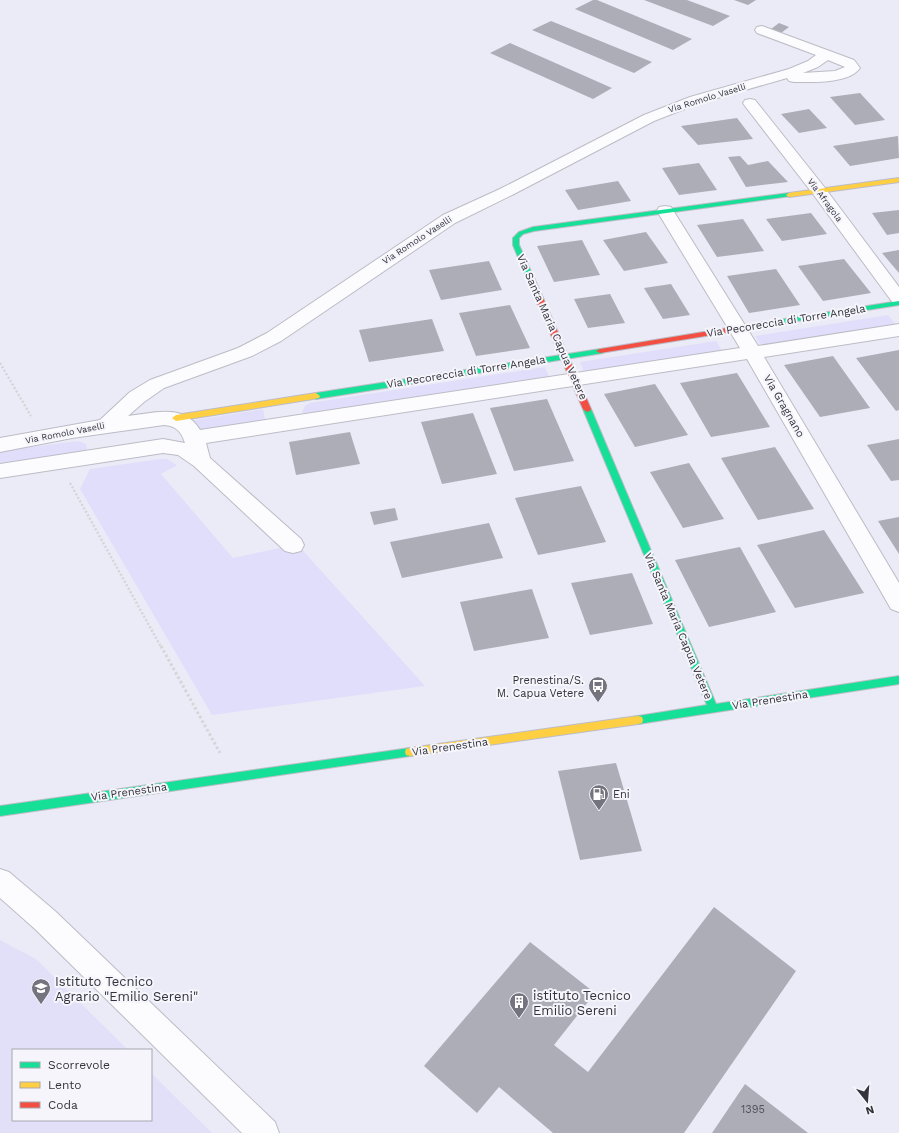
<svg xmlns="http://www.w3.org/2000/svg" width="899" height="1133" font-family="'Work Sans',sans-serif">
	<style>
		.built { fill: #e2e0f9 }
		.green { fill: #e0defa }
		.building { fill: #adadb7 }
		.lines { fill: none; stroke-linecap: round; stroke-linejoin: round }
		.street-casing { stroke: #bcbcc6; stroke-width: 2 }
		.fast-casing { stroke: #bcbcc6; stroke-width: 2 }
		.slow-casing { stroke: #bcbcc6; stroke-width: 2 }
		.jam-casing { stroke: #bcbcc6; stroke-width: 2 }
		.path-far1 { stroke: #d5d5d8; stroke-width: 2.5; stroke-dasharray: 2 2; stroke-linecap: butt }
		.path { stroke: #d5d5d8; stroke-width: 3; stroke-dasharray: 2.5 2.5; stroke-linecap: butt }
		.street { fill: #fcfcfe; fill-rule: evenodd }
		.fast { fill: #16e098; fill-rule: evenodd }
		.slow { fill: #ffcf43; fill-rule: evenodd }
		.jam { fill: #f24e42; fill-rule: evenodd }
		.labels { text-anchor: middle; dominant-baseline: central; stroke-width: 4; stroke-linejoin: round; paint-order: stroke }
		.far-street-label { font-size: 9px; fill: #34333d; stroke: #f5f5fb }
		.street-label { font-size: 11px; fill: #34333d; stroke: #f5f5fb }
		.poi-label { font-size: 11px; fill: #34333d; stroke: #f5f5fb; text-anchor: end }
		.near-number-label { font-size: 11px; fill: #52525c }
		.near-poi-label { font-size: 13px; fill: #34333d; stroke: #f5f5fb; text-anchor: start }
	</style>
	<rect width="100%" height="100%" fill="#ebebf7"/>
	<path class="built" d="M0,940L36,959L128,1050H13V1120H151V1073L212,1133H0Z"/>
	<g class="green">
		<path d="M888,315L896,325L761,346L755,336Z"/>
		<path d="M716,341L723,352L585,374L580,362Z"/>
		<path d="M545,367L550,379L305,415L302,412L305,406L310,403Z"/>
		<path d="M263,409L266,423L200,433L189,421Z"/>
		<path d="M78,441L86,444L87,449L84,452L0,466V451Z"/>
		<path d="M160,459H167L177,465L161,474L233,558L297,544L425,686L212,715L80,489L90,469Z"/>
	</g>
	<g class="building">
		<path d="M593,0H597L692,39L673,50L575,9Z"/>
		<path d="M644,0H687L730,16L713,26Z"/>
		<path d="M734,0H756L748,5Z"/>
		<path d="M551,21L652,62L634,73L532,30Z"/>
		<path d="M779,23L789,27L781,33L771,29Z"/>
		<path d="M510,43L612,88L593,99L490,53Z"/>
		<path d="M860,93L885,120L855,125L830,97Z"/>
		<path d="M809,109L827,128L799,133L781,114Z"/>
		<path d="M737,118L753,139L698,145L681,126Z"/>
		<path d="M898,136L899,158L850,166L833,146Z"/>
		<path d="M740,156L748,165L768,161L788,182L746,187L728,157Z"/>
		<path d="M699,163L717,190L679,195L662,168Z"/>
		<path d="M618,181L631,201L578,210L565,190Z"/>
		<path d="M899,210V233L887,235L872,213Z"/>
		<path d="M811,213L827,234L782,241L766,219Z"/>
		<path d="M743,219L764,251L717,257L697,225Z"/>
		<path d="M646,232L668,263L624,271L603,240Z"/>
		<path d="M582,240L600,275L554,282L537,246Z"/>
		<path d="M899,250V273L882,253Z"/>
		<path d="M844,259L871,293L823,301L798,266Z"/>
		<path d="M489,261L502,290L441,300L429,270Z"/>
		<path d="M776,269L800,305L749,313L727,276Z"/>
		<path d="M671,284L690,315L663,319L644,288Z"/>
		<path d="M610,294L625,323L588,328L574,299Z"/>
		<path d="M510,305L530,348L476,356L459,313Z"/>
		<path d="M432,319L444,351L369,362L359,330Z"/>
		<path d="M899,350V410L896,411L856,358Z"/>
		<path d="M833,356L870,408L820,417L784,365Z"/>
		<path d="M737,373L770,427L711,437L680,383Z"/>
		<path d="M655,384L688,435L635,447L604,394Z"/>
		<path d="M547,399L574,461L514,471L490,408Z"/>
		<path d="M473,413L497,474L442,484L421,422Z"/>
		<path d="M350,432L360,464L296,475L289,442Z"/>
		<path d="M899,439V480L891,481L867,445Z"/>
		<path d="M775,447L814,509L758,520L721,458Z"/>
		<path d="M689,463L724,519L683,528L650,472Z"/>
		<path d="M581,486L606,542L538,555L515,498Z"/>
		<path d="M395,508L398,520L374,525L370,512Z"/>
		<path d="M899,517V554L878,521Z"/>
		<path d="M489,523L503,558L402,578L390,542Z"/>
		<path d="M824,530L864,593L795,608L757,545Z"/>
		<path d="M740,547L776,612L709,627L675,560Z"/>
		<path d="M632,573L653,624L590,635L571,583Z"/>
		<path d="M532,589L549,638L474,651L460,602Z"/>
		<path d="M616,763L642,851L580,860L558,771Z"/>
		<path d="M714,907L796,971L684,1133H553L499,1087L477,1113L424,1066L530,942L595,993L554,1045L588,1072Z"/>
		<path d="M745,1084L808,1133H712Z"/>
	</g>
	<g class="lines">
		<g class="street-casing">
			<g id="street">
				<path d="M762,26L854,60L860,68C849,84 812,82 794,82L789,81L787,78L700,103L654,121L512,195L455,223L281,341L252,356L164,388L144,402L128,416C154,413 184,403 200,430L740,348L657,211L659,207L665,206L671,207L758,346L899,324V336L764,357L899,583V612L891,609L747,359L206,443L210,458L301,539L304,545L301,551L293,553L285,551L194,466L178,455L163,453L0,478V464L163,439L185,443C181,431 176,426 164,425L72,438L0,452V438L100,420L130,392L150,380L238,348L267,333L443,215L500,189L644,115L690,97L789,69L808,61L816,55L757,33L755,30L757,27ZM828,60L845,67L835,71L803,73L818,67Z"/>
				<path d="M750,99L755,100L825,188L899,287V304L893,303L813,194L745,106L743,103L745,100Z"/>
				<path d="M0,869L9,872L55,911L275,1122L279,1133H242L35,929L0,898Z"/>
			</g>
		</g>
		<g class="fast-casing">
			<g id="fast">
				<path d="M789,193L792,195L791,196L534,231L523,234L519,238V245L543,298L539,300L535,298L513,245V238L519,232L533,227Z"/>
				<path d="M899,301V305L746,329L742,327L746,325Z"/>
				<path d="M600,349H603V353L316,399L312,396L316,393Z"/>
				<path d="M587,406L591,409L716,704L899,676V684L638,724L634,723L633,720L634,717L638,716L707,705L583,409Z"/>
				<path d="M410,748L414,749L415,752L414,755L410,756L0,816V806Z"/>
			</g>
		</g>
		<g class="slow-casing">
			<g id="slow">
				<path d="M899,178V182L789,197L786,195L789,193Z"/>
				<path d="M316,393L320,396L319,398L176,421L172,418L176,415Z"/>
				<path d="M638,716L642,717L643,720L642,723L638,724L410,756L406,755L405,752L406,749L410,748Z"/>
			</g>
		</g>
		<g class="jam-casing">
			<g id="jam">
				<path d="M536,296H539L543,298L591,409L590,411L587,412L583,409L535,298Z"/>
				<path d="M746,325H749V329L600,353L596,351L600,349Z"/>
			</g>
		</g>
		<g class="path-far1">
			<path d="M0,363L31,416"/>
			<path d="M70,483L161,647"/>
		</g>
		<path class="path" d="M161,646L220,753"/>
		<use href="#street" class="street"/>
		<use href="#fast" class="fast"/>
		<use href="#slow" class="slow"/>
		<use href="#jam" class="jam"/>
	</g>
	<defs>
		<g id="bus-pin" transform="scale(1)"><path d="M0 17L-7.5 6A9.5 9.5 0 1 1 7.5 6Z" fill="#74737e" stroke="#f5f5fb"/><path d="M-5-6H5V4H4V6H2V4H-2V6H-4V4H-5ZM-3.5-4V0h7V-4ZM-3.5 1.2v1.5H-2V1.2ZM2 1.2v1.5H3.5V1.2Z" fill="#fff"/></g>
		<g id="fuel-pin" transform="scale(1)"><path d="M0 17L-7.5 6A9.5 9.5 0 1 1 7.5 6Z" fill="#74737e" stroke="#f5f5fb"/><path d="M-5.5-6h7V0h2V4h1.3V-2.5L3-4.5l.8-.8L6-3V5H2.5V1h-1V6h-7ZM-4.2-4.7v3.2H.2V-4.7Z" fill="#fff"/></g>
		<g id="school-pin" transform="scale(1)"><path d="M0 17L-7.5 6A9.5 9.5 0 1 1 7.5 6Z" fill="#74737e" stroke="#f5f5fb"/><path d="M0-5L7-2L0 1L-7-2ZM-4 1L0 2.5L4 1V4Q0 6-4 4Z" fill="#fff"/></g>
		<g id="building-pin" transform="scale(1)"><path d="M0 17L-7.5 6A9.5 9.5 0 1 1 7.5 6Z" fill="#74737e" stroke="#f5f5fb"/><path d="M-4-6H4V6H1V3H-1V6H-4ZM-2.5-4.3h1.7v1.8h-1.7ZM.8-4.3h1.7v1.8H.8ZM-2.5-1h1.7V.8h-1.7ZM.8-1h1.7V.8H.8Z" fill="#fff"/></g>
	</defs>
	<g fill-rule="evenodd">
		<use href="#bus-pin" x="598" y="686"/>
		<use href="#fuel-pin" x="599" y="794"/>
		<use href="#school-pin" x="41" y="988"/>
		<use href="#building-pin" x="519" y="1002"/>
	</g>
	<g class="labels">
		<g class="far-street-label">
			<text transform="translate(707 98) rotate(-17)">Via Romolo Vaselli</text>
			<text transform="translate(825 200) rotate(53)">Via Afragola</text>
			<text transform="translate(417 240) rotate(-33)">Via Romolo Vaselli</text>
			<text transform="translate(65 433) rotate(-11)">Via Romolo Vaselli</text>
		</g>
		<g class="street-label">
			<text transform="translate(786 321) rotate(-9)">Via Pecoreccia di Torre Angela</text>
			<text transform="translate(552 327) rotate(66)">Via Santa Maria Capua Vetere</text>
			<text transform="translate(466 372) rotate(-9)">Via Pecoreccia di Torre Angela</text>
			<text transform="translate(784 406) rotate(60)">Via Gragnano</text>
			<text transform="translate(678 626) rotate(67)">Via Santa Maria Capua Vetere</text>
			<text transform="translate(770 700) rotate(-9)">Via Prenestina</text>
			<text transform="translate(450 747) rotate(-8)">Via Prenestina</text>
			<text transform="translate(129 792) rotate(-8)">Via Prenestina</text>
		</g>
		<g class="poi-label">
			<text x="584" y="680">Prenestina/S.<tspan x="584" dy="13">M. Capua Vetere</tspan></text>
			<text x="613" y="794" text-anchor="start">Eni</text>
		</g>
		<g class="near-number-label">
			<text x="753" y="1109">1395</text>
		</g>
		<g class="near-poi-label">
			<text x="55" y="981">Istituto Tecnico<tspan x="55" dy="15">Agrario "Emilio Sereni"</tspan></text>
			<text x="533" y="995">istituto Tecnico<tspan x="533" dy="15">Emilio Sereni</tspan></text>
		</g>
	</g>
	<rect x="12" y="1049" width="140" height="72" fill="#f5f5fb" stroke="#a8a7af"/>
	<rect x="20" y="1062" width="20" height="6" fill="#16e098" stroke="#a8a7af"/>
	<text x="48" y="1069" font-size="12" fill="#34333d">Scorrevole</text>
	<rect x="20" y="1082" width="20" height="6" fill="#ffcf43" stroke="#a8a7af"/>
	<text x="48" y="1089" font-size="12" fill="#34333d">Lento</text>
	<rect x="20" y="1102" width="20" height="6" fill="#f24e42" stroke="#a8a7af"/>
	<text x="48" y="1109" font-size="12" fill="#34333d">Coda</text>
	<g transform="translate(867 1101) rotate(163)" stroke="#f5f5fb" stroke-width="3" paint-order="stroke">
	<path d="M0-3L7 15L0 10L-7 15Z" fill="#34333d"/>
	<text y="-6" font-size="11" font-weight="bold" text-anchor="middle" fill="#34333d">N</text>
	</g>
</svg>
